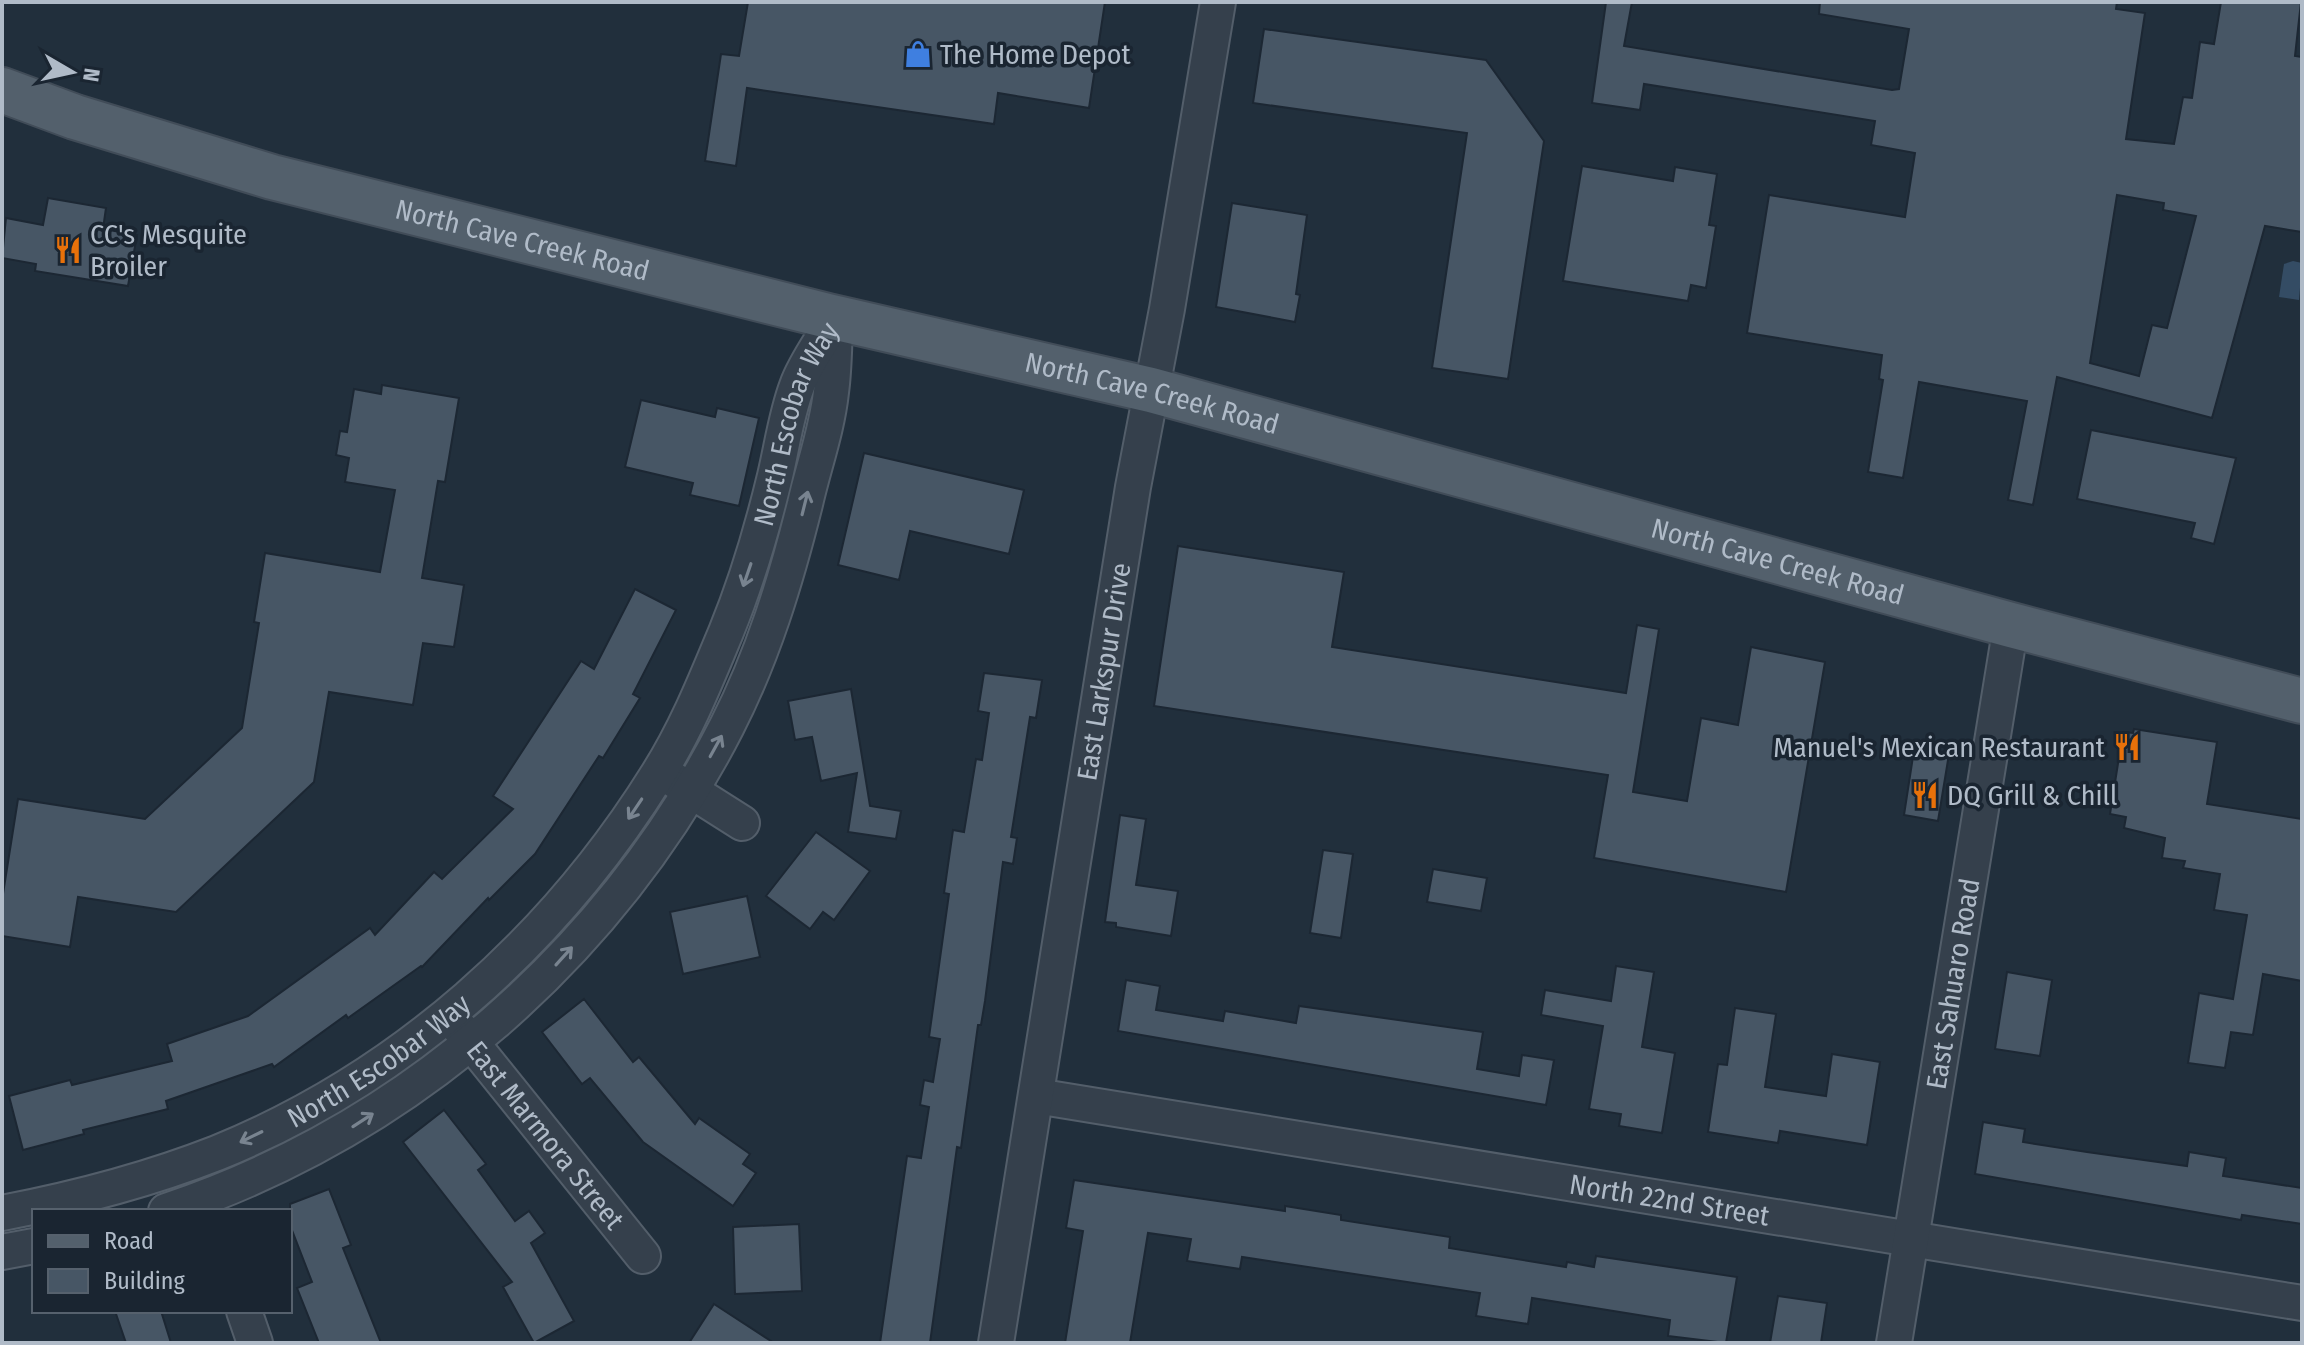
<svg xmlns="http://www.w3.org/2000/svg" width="2304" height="1345" font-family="'Fira Sans Condensed',sans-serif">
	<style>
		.water { fill: #344c64 }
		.building { fill: #475665; stroke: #1c2733; stroke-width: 2; fill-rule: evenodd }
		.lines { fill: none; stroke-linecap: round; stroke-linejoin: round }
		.street-casing { stroke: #535e6a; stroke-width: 38 }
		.primary-casing { stroke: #414c58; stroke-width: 48 }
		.street { stroke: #35404c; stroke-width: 34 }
		.primary { stroke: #53606c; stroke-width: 44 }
		.oneway { stroke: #798490 }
		.labels { text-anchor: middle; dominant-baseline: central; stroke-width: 7; stroke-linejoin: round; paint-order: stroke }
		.poi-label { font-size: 28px; fill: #b0bbc8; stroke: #1a2531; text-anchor: start }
		.street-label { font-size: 28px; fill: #b0bbc8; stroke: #1a2531 }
	</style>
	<rect width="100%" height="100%" fill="#212f3c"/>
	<path class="water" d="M2293,261L2302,263L2299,300L2279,297L2284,264Z"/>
	<g class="building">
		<path d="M748,2H1105L1089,108L998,93L994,124L747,88L736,166L705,161L721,54L739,56Z"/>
		<path d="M1606,2H1632L1624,46L1892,90L1899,89L1909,29L1819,14L1820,2H2117L2116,9L2145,13L2126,139L2174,144L2183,97L2192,98L2200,42L2214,44L2221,2H2301L2295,56L2302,57V232L2265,226L2212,418L2057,377L2033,505L2008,500L2027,401L1919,382L1903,478L1868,472L1883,380L1879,379L1882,355L1747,333L1769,195L1905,217L1915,153L1871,145L1875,121L1644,84L1640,110L1592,103ZM2117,195L2164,203L2163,210L2196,216L2167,328L2152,325L2139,376L2090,363Z"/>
		<path d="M1264,29L1486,60L1544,141L1508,379L1432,368L1467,133L1253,103Z"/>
		<path d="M1582,166L1673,181L1675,167L1717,174L1709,225L1716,226L1706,288L1691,285L1688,301L1563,281Z"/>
		<path d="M48,198L106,208L103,229L137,235L128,286L35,271L36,264L2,258L6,218L43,225Z"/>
		<path d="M1232,203L1307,215L1296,294L1300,295L1295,322L1216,307Z"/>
		<path d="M382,385L459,398L445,482L438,481L422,578L464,585L454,647L423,643L413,705L329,692L314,782L176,912L78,897L70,947L2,936V900L18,799L145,819L242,728L259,623L254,622L265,553L380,572L395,490L345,482L349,458L336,455L340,431L347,432L354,389L381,394Z"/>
		<path d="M641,400L715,417L717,408L759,418L739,506L690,495L693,483L625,467Z"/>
		<path d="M2091,430L2236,458L2214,544L2191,538L2195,523L2077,499Z"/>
		<path d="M864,453L1024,490L1009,554L910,531L899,580L838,565Z"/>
		<path d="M1178,546L1344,572L1332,647L1626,693L1637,625L1659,629L1633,792L1687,801L1701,718L1738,725L1751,647L1825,662L1786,892L1594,858L1608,775L1154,706Z"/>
		<path d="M635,589L676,610L633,694L640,698L603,758L599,756L535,854L489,900L488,898L422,967L421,966L348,1018L346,1015L274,1067L272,1064L166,1101L168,1109L83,1130L84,1134L23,1150L9,1096L70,1080L72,1085L172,1061L167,1044L248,1016L370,928L375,935L434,872L442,879L513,809L493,796L581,661L594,669Z"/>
		<path d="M984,673L1042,680L1036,718L1030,717L1011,837L1017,838L1013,864L1003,862L985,1001L981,1025H978L961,1148L957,1147L930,1343H880L907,1156L921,1158L929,1107L920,1105L924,1080L933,1082L940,1039L929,1037L949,894L944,893L953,830L964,832L976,759L982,760L989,713L978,711Z"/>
		<path d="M851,689L870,806L901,811L896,839L848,832L857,773L821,781L812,737L795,740L788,701Z"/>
		<path d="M2134,729L2217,742L2207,804L2302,819V981L2263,974L2253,1035L2231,1032L2225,1068L2188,1063L2199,993L2233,999L2247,915L2214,910L2220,874L2183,868L2185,861L2162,858L2165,838L2124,828L2126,817L2110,814L2123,732L2133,733Z"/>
		<path d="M1914,750L1949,754L1938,821L1904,815Z"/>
		<path d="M1120,815L1146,819L1136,885L1178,891L1171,936L1116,927V923L1105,922Z"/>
		<path d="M816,832L870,871L834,920L823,912L810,929L766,896Z"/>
		<path d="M1323,850L1353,854L1341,938L1310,933Z"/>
		<path d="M1433,869L1487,878L1481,911L1427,902Z"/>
		<path d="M747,896L760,957L683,974L670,912Z"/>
		<path d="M1616,966L1654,972L1642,1047L1675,1053L1662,1133L1619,1126L1621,1114L1589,1109L1603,1026L1541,1015L1545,990L1611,1001Z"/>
		<path d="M2007,972L2052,980L2040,1056L1995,1049Z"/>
		<path d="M1126,980L1160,986L1156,1010L1223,1021L1225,1011L1296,1023L1299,1006L1483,1032L1477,1069L1519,1076L1522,1055L1554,1060L1546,1105L1118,1031Z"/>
		<path d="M584,999L633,1062L639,1057L695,1124L699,1118L750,1154L743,1164L756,1173L733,1206L643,1142L590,1078L582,1084L542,1032Z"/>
		<path d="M1735,1008L1776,1014L1765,1087L1826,1096L1832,1054L1880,1062L1867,1145L1780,1131L1778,1143L1708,1132L1718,1064L1727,1065Z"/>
		<path d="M444,1110L486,1164L478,1170L515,1221L529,1211L545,1233L531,1243L574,1321L534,1343L503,1287L512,1282L403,1142Z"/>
		<path d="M1983,1122L2025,1129L2023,1142L2087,1152L2187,1166L2189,1152L2226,1158L2223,1176L2302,1188V1224L2242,1215L2241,1220L1975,1174Z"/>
		<path d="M1074,1180L1285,1211V1206L1341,1215V1220L1450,1237L1449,1248L1566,1267L1567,1262L1594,1267L1596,1256L1737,1277L1726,1343L1668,1336L1670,1320L1532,1298L1528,1324L1476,1316L1480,1293L1242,1257L1240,1269L1187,1261L1191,1239L1148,1233L1130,1343H1065L1083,1231L1066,1228Z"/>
		<path d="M329,1189L351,1245L343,1248L381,1343H319L297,1288L312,1282L290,1225V1204Z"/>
		<path d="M799,1224L802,1291L735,1294L733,1227Z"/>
		<path d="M1778,1296L1827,1303L1821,1343H1770Z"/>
		<path d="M714,1304L774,1343H689Z"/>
		<path d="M115,1311H161L171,1343H126Z"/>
	</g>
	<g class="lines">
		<g class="street-casing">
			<g id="street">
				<path d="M671,778L742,823"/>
				<path id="s1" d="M458,1026L643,1256"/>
				<path id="s2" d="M1036,1096L2302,1303"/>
				<path d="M166,1211C408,1130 611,953 727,726C763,656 786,580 805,504C813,468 827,430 831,392C834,371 834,348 835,326"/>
				<path id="s3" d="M2,1213C75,1199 148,1180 217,1153C401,1078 554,941 658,774C686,730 706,680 726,632C747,581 762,530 775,476C782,447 786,415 797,386C805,363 823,340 835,318"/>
				<path d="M2,1252L34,1246"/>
				<path d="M244,1311L255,1343"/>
				<path id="s4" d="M996,1343L1133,487L1167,309L1218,2"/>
				<path id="s5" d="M1894,1343L2011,625"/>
			</g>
		</g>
		<g class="primary-casing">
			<g id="primary">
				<path id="s6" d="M2,90L75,117L272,177L828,316L1151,390L2011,625L2302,701"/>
			</g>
		</g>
		<use href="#street" class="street"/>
		<use href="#primary" class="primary"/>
	</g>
	<defs><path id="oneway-shaft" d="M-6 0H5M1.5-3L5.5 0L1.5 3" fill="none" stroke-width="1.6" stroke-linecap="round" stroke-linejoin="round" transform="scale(2)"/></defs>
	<g class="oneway">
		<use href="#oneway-shaft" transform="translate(805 503) rotate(-76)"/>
		<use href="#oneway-shaft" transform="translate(747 575) rotate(109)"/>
		<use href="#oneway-shaft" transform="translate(716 746) rotate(-61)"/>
		<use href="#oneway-shaft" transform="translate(635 809) rotate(124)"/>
		<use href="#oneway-shaft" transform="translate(564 956) rotate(-48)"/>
		<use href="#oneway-shaft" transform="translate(363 1120) rotate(-33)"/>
		<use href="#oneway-shaft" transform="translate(251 1137) rotate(154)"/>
	</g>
	<defs>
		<g id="shop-bare" transform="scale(2.16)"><path d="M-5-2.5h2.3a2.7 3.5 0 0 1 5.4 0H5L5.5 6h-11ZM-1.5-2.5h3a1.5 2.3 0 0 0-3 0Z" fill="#3f7fe0" stroke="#1a2531" stroke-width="2.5" paint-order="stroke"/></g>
		<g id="restaurant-bare" transform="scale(2.16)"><path d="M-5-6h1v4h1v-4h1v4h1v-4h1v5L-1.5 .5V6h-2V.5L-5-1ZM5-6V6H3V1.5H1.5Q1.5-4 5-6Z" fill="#e8710a" stroke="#1a2531" stroke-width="2.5" paint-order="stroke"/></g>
	</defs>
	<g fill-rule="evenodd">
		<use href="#shop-bare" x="918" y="54"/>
		<use href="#restaurant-bare" x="68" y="250"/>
		<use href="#restaurant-bare" x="2127" y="747"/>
		<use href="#restaurant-bare" x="1925" y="795"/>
	</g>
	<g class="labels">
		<g class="poi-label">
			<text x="940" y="54">The Home Depot</text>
			<text x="90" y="234">CC's Mesquite<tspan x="90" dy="32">Broiler</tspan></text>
			<text x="2105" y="747" text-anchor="end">Manuel's Mexican Restaurant</text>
			<text x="1947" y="795">DQ Grill &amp; Chill</text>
		</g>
		<g class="street-label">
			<text stroke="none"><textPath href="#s6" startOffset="542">North Cave Creek Road</textPath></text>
			<text stroke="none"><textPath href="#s6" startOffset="1190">North Cave Creek Road</textPath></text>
			<text stroke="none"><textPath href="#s3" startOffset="1192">North Escobar Way</textPath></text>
			<text stroke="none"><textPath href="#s6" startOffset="1838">North Cave Creek Road</textPath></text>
			<text stroke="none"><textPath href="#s4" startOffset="680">East Larkspur Drive</textPath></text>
			<text stroke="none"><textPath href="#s5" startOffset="364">East Sahuaro Road</textPath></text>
			<text stroke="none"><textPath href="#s3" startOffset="410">North Escobar Way</textPath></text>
			<text stroke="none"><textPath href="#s1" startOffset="140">East Marmora Street</textPath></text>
			<text stroke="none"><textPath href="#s2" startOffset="642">North 22nd Street</textPath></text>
		</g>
	</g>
	<rect width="2304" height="1345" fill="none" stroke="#b0bbc8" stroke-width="8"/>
	<rect x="32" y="1209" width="260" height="104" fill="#1a2531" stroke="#56616d" stroke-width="2"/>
	<rect x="48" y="1235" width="40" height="12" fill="#53606c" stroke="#56616d" stroke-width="2"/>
	<text x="104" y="1249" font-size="24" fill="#b0bbc8">Road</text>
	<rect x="48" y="1269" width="40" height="24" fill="#475665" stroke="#56616d" stroke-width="2"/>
	<text x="104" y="1289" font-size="24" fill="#b0bbc8">Building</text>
	<g transform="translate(72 72) rotate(99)" stroke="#1a2531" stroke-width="6" paint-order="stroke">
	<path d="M0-6L14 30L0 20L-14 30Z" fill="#b0bbc8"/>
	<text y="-12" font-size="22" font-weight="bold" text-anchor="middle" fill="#b0bbc8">N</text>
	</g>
</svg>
